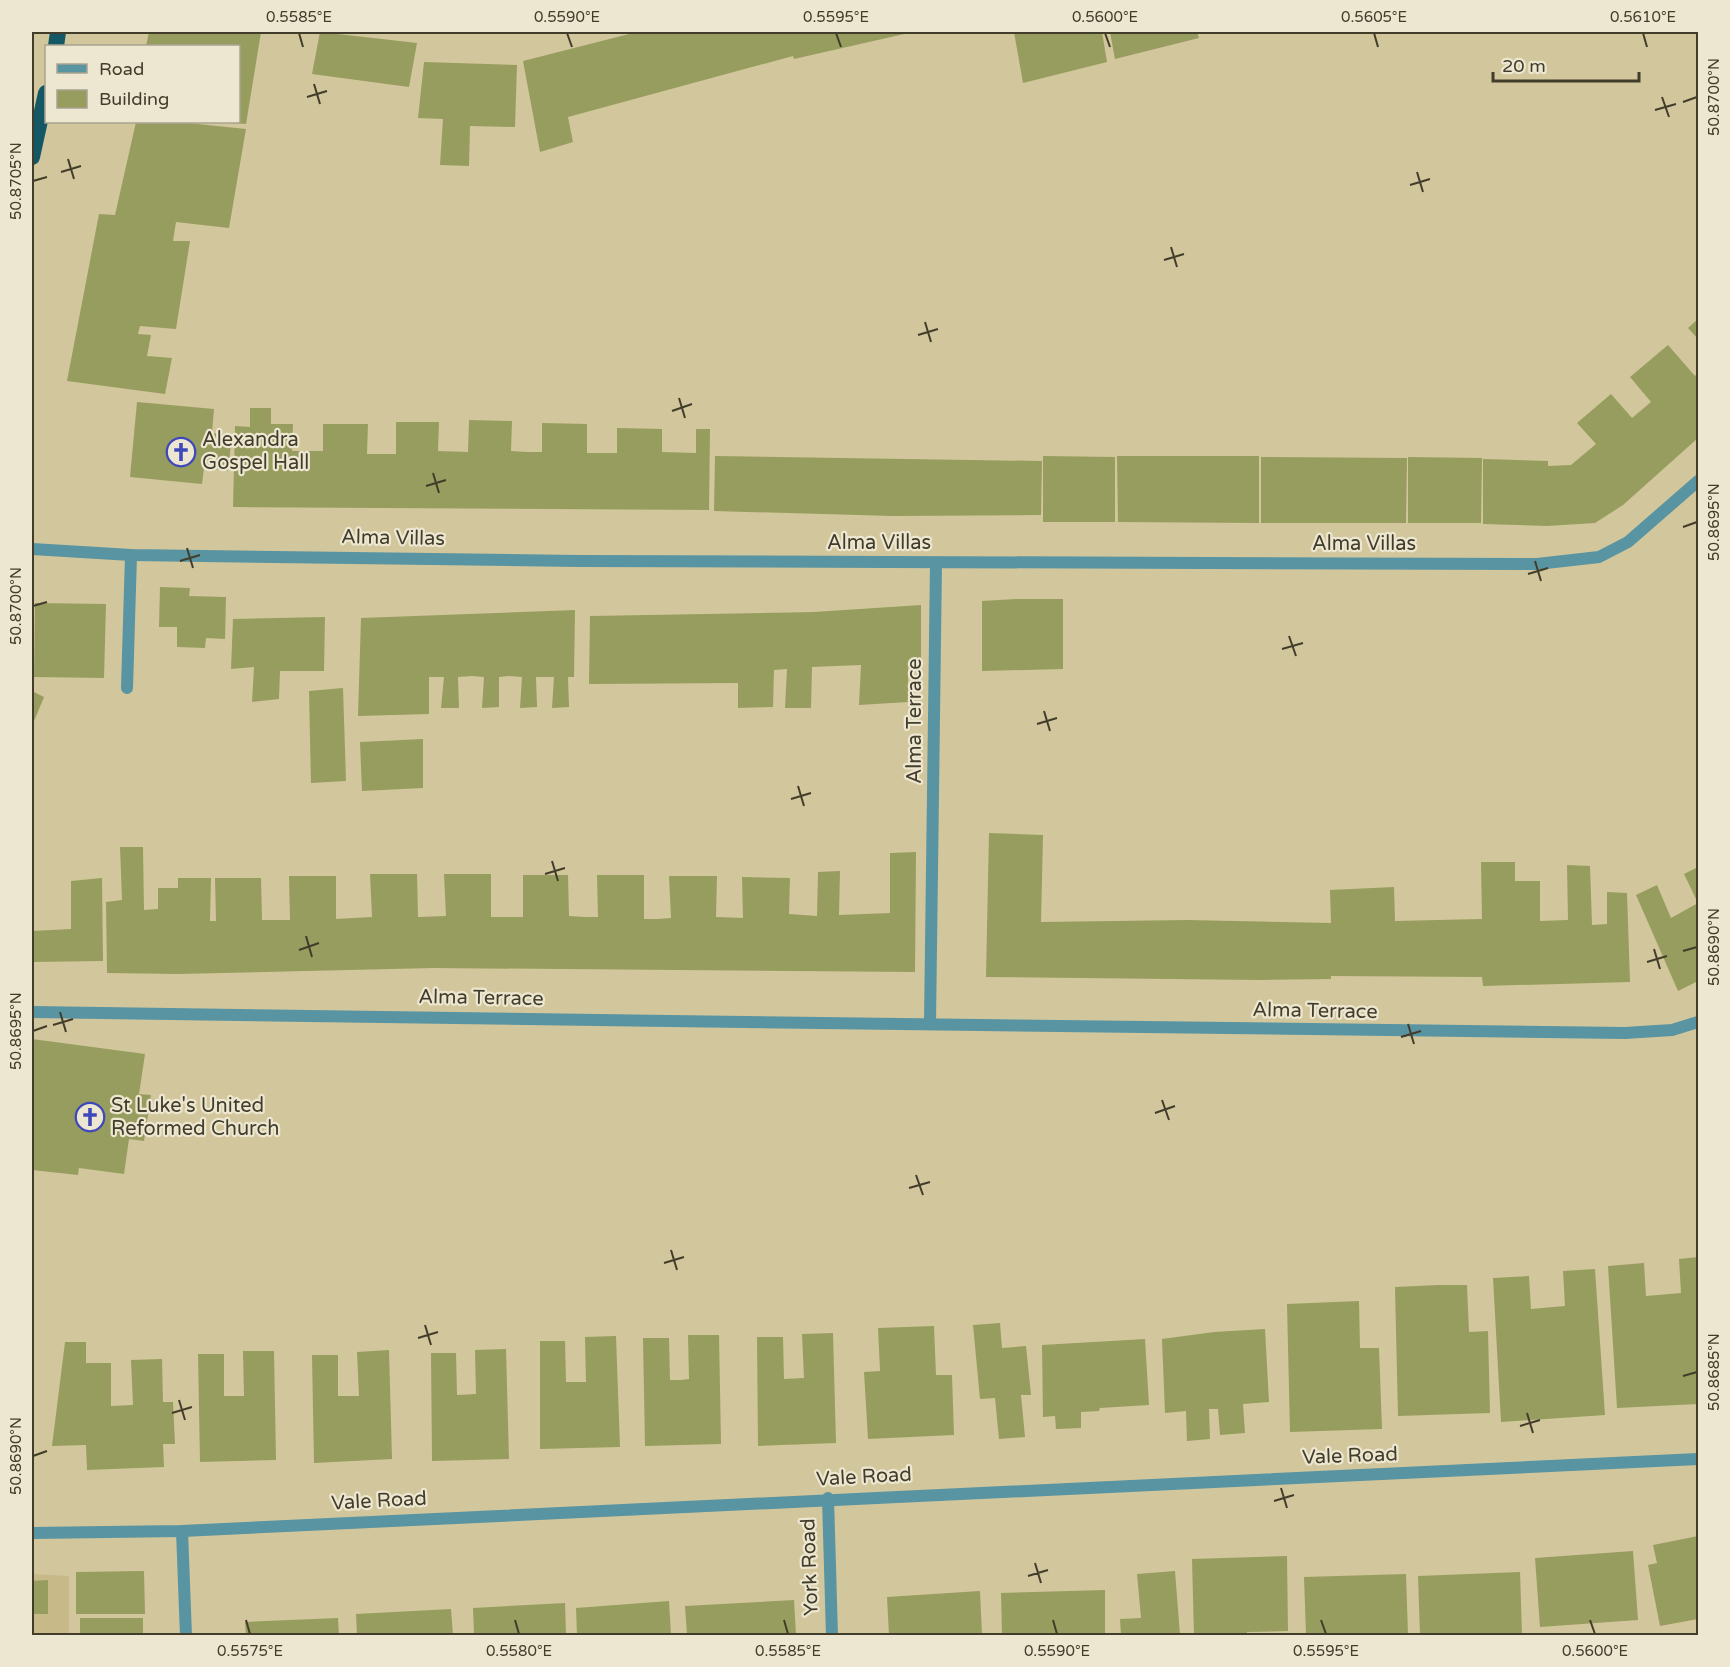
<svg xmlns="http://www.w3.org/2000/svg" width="1730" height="1667" font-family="'Varela Round',sans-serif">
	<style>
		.built { fill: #c8b988 }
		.building { fill: #979d5e }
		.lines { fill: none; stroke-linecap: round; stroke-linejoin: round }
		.service { stroke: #5894a2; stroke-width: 12 }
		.minor { stroke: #5894a2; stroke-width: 12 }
		.trunk { stroke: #155865; stroke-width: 16 }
		.ticks { fill: none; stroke: #423d2b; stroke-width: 2 }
		.labels { text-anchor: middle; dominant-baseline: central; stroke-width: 4.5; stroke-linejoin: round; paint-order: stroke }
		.poi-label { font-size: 20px; fill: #423d2b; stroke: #ede7d1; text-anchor: start }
		.street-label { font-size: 20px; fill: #423d2b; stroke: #ede7d1 }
		.neatline { fill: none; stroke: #423d2b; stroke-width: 2 }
		.ticks-label { font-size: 15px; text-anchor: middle; fill: #423d2b }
	</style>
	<rect width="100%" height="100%" fill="#d2c69c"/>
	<path class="built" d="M32,1574L69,1576V1635H32Z"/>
	<g class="building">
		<path d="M149,32H261L246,124L231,123L238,122V46H146Z"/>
		<path d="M320,32L417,43L409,87L312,74Z"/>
		<path d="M637,32H913L794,59L793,56L568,117L573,142L540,152L523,61Z"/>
		<path d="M1014,32H1102L1107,62L1023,83Z"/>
		<path d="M1110,32H1197L1199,38L1115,59Z"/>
		<path d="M424,62L517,65L515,127L470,126L469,166L440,165L443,119L418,118Z"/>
		<path d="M136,122H178L246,129L229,228L176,222L173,241H190L176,329L140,326L138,334L151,335L147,356L172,358L165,394L67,381L99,214L115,215Z"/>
		<path d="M1698,319V339L1688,328Z"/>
		<path d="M1668,345L1695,376L1698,372V438L1623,505L1595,523L1547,526L1483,524V459L1548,461V466L1571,465L1596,444L1577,423L1611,394L1632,418L1651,402L1630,377Z"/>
		<path d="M137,402L214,409L212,433L232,435L228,471L204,468L202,484L130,477Z"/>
		<path d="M250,408H271V424H293L292,451H323V424H368L367,454H396V422H439L438,451L468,452L469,420L512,421L511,451L527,452H542V423L587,424V453H617V428L662,429V452L696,453V429H710L709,510L233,507L235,426L250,427Z"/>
		<path d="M715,456L1042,461L1041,515L893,516L714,511Z"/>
		<path d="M1043,456L1115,457V522H1043Z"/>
		<path d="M1117,456H1259V523L1118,522Z"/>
		<path d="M1261,457L1407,458L1406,523H1261Z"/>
		<path d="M1408,457L1482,458L1481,523H1408Z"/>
		<path d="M160,587L190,588L189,596L226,597L225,639L206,638L205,648L177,647V627H159Z"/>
		<path d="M1016,599H1063V669L982,671V601Z"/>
		<path d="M35,603L106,604L104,678L34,677Z"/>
		<path d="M921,605V668H908V702L859,705L861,665L812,667L811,708H785L787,669L774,670L773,707L738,708V683L589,684L590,616L814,612Z"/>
		<path d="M575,610L574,677H568L569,707L552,708L554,677H536L537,707L520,708L522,677L509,676L499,677V707L482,708L484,677L472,676L458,677L459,708H441L444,677H429V714L358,716L361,618Z"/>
		<path d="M325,617L324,671H280L279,699L252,702L254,667L231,669L233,619Z"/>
		<path d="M343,688L346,781L311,783L309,691Z"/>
		<path d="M32,691L44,697L32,726Z"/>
		<path d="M423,739V788L362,791L360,742Z"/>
		<path d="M989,833L1043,835L1041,922L1187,920L1331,923L1330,890L1394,887L1395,921L1482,919L1481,862H1515V881H1540V921L1568,920L1567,865L1590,866L1592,925L1607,924V892L1627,893L1630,982L1483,986L1482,977L1331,976V979L1260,980L986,977Z"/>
		<path d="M120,847H143L144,910L158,909V888H178V878H211L210,921H216L215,878H261L262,920H290L289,876H336V919L372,917L370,874H417L418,917L446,916L444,874H491V917H523V875H568L569,916L585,917H598L597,875H644V919H658L671,918L669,876H717L716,917L743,918L742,877L790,878L789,914L817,916L818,872L840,871L839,915L890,913V853L916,852L915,972L433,968L178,974L107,973L106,902L122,900Z"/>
		<path d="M1698,867V903L1684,874Z"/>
		<path d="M102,878L103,961L32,962V931L71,929V881Z"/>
		<path d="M1657,885L1671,918L1698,903V981L1678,991L1636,895Z"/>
		<path d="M32,1039L145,1054L139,1094L151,1095L144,1141L129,1139L124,1174L79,1168L78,1175L32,1170Z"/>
		<path d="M1698,1257V1404L1617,1408L1608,1266L1644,1263L1646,1296L1681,1293L1679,1259Z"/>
		<path d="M1595,1269L1605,1415L1501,1422L1493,1278L1529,1276L1531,1309L1565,1306L1563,1271Z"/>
		<path d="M1438,1285H1467L1469,1332L1488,1331L1490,1413L1398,1416L1395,1287Z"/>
		<path d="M1359,1301L1360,1348H1379L1382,1429L1290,1432L1287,1304Z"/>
		<path d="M1000,1323L1002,1348L1026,1346L1031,1395H1021L1025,1437L999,1439L995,1398L980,1399L973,1325Z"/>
		<path d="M934,1326L936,1375H952L954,1435L868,1439L864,1372L880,1371L878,1328Z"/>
		<path d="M1265,1329L1269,1402L1243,1404L1245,1433L1220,1435L1218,1409H1209L1210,1439L1187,1441L1186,1411L1165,1413L1162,1339L1214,1332Z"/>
		<path d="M833,1333L836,1443L758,1446L757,1337H783L784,1379L804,1378L802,1334Z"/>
		<path d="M688,1335H719L721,1444L645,1446L643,1338H669L670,1380H681L689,1379Z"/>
		<path d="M616,1336L620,1447L540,1449V1341H565L566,1382H586L585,1337Z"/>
		<path d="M1145,1339L1149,1405L1100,1408L1099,1411L1081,1412V1428L1056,1429L1055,1416L1043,1417L1042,1345Z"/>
		<path d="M65,1342H86V1363H111V1406L133,1405L131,1360L162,1359L163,1402H173L175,1444H163L164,1467L87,1470L86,1445L52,1446Z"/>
		<path d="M506,1349L509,1459L432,1461L431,1353H456L457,1395L476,1394L475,1350Z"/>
		<path d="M389,1350L392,1459L314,1463L312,1355H338V1396H359L357,1352Z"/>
		<path d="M243,1351H274L276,1460L200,1462L198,1354H224V1396H244Z"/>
		<path d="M1698,1536V1619L1660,1626L1648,1565L1657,1563L1653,1545Z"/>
		<path d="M1633,1551L1638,1620L1540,1627L1535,1558Z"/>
		<path d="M1287,1556L1288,1631L1247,1632V1635H1194L1192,1559Z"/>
		<path d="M144,1571L145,1614H76V1572Z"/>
		<path d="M1175,1571L1180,1635H1121L1120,1619L1141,1618L1137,1574Z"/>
		<path d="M1520,1572L1522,1635H1420L1418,1576Z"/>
		<path d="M1406,1574L1408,1635H1306L1304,1577Z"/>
		<path d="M48,1580V1614H32V1581Z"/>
		<path d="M1105,1590V1635H1002L1001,1593Z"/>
		<path d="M980,1591L982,1635H889L887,1597Z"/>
		<path d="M794,1600L796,1635H687L685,1606Z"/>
		<path d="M669,1601L671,1635H577L576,1608Z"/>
		<path d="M565,1603L566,1635H474L473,1608Z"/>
		<path d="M451,1609L453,1635H357L356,1614Z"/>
		<rect x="80" y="1618" width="63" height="17"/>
		<path d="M338,1618L339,1635H246L245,1622Z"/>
	</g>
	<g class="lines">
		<path class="service" d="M127,688L131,555"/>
		<g class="minor">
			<path d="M32,549L131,555L578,561L1537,564L1599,557L1628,542L1698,481"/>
			<path d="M32,1012C563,1018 1094,1030 1625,1033L1672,1030L1698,1022"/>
			<path d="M930,1024L936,563"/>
			<path d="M828,1498L832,1636"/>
			<path d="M182,1531L186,1636"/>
			<path d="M32,1533L182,1531L1698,1459"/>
		</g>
		<g class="trunk">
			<path d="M56,46L58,32"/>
			<path d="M32,157L46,93"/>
		</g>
	</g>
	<path class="ticks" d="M299,33L303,47M567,33L572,47M836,33L841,47M1105,33L1110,47M1374,33L1378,47M1643,33L1647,47M314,84L320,104M307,97L327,91M1662,97L1669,117M1683,102L1697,97M1655,110L1676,104M68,159L74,179M61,172L81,166M1417,172L1423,192M33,181L47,177M1410,185L1430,179M1171,247L1177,267M1164,260L1184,254M925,322L931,342M918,335L938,329M679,398L685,418M672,411L692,404M433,473L439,493M426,486L446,480M1683,527L1697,522M187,548L193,568M180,561L200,555M1535,561L1541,581M1528,574L1548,568M33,606L47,602M1289,636L1296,656M1282,649L1303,643M1044,711L1050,731M1037,724L1057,718M798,786L804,806M791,799L811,793M552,861L558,881M545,874L565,868M306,936L312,957M1654,949L1660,969M299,950L319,943M1683,951L1697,947M1647,962L1667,956M60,1012L66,1032M1408,1024L1414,1044M53,1025L73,1019M33,1031L47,1026M1401,1037L1421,1031M1162,1100L1169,1120M1155,1113L1175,1106M916,1175L923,1195M909,1188L930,1182M671,1250L677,1270M664,1263L684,1257M425,1325L431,1345M418,1338L438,1332M1683,1376L1697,1372M179,1400L185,1420M172,1413L192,1407M1527,1413L1533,1433M1520,1426L1540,1420M33,1456L47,1451M1281,1488L1287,1508M1274,1501L1294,1495M1035,1563L1041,1583M1028,1576L1048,1570M246,1620L250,1634M515,1620L519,1634M784,1620L788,1634M1053,1620L1057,1634M1321,1620L1326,1634M1590,1620L1595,1634"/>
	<defs>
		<g id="church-ring" transform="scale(1.5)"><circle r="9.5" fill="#ede7d1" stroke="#3e48bc" stroke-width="1.5"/><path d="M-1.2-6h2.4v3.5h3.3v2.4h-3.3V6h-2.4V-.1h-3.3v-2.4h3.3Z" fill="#3e48bc"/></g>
	</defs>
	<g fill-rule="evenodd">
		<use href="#church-ring" x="181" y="452"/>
		<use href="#church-ring" x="90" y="1117"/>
	</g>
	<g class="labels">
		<g class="poi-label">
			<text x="202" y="440">Alexandra<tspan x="202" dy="23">Gospel Hall</tspan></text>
			<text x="111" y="1106">St Luke's United<tspan x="111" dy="23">Reformed Church</tspan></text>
		</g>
		<g class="street-label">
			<text transform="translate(393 538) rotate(1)">Alma Villas</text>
			<text x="879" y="543">Alma Villas</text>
			<text x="1364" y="544">Alma Villas</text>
			<text transform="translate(915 721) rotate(-90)">Alma Terrace</text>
			<text transform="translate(481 998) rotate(1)">Alma Terrace</text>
			<text transform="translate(1315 1011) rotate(1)">Alma Terrace</text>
			<text transform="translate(1350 1456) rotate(-2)">Vale Road</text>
			<text transform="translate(864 1477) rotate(-3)">Vale Road</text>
			<text transform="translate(379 1501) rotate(-3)">Vale Road</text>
			<text transform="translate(810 1567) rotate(-92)">York Road</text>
		</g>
	</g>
	<rect width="1730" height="1667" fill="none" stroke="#ede7d1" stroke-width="66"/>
	<rect x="45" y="45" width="195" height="78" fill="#ede7d1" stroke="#a9a38f" stroke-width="1.5"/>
	<rect x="57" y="64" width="30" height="9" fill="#5894a2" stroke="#a9a38f" stroke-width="1.5"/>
	<text x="99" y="75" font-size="18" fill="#423d2b">Road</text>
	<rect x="57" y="90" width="30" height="18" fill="#979d5e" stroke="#a9a38f" stroke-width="1.5"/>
	<text x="99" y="105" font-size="18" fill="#423d2b">Building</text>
	<path d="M1493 72v9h146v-9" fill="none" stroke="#423d2b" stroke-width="3"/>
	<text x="1502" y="72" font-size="18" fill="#423d2b" stroke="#ede7d1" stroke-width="4.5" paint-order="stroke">20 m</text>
	<rect x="33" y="33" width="1664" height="1601" class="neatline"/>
	<g class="ticks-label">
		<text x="299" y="22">0.5585°E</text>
		<text x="567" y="22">0.5590°E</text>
		<text x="836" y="22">0.5595°E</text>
		<text x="1105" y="22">0.5600°E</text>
		<text x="1374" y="22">0.5605°E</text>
		<text x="1643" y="22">0.5610°E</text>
		<text transform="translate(1714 97) rotate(-90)" y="5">50.8700°N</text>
		<text transform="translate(16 181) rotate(-90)" y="5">50.8705°N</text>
		<text transform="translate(1714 522) rotate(-90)" y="5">50.8695°N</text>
		<text transform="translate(16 606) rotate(-90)" y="5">50.8700°N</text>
		<text transform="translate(1714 947) rotate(-90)" y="5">50.8690°N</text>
		<text transform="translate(16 1031) rotate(-90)" y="5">50.8695°N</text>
		<text transform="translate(1714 1372) rotate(-90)" y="5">50.8685°N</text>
		<text transform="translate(16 1456) rotate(-90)" y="5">50.8690°N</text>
		<text x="250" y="1656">0.5575°E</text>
		<text x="519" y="1656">0.5580°E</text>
		<text x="788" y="1656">0.5585°E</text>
		<text x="1057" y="1656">0.5590°E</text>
		<text x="1326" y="1656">0.5595°E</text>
		<text x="1595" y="1656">0.5600°E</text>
	</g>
</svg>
